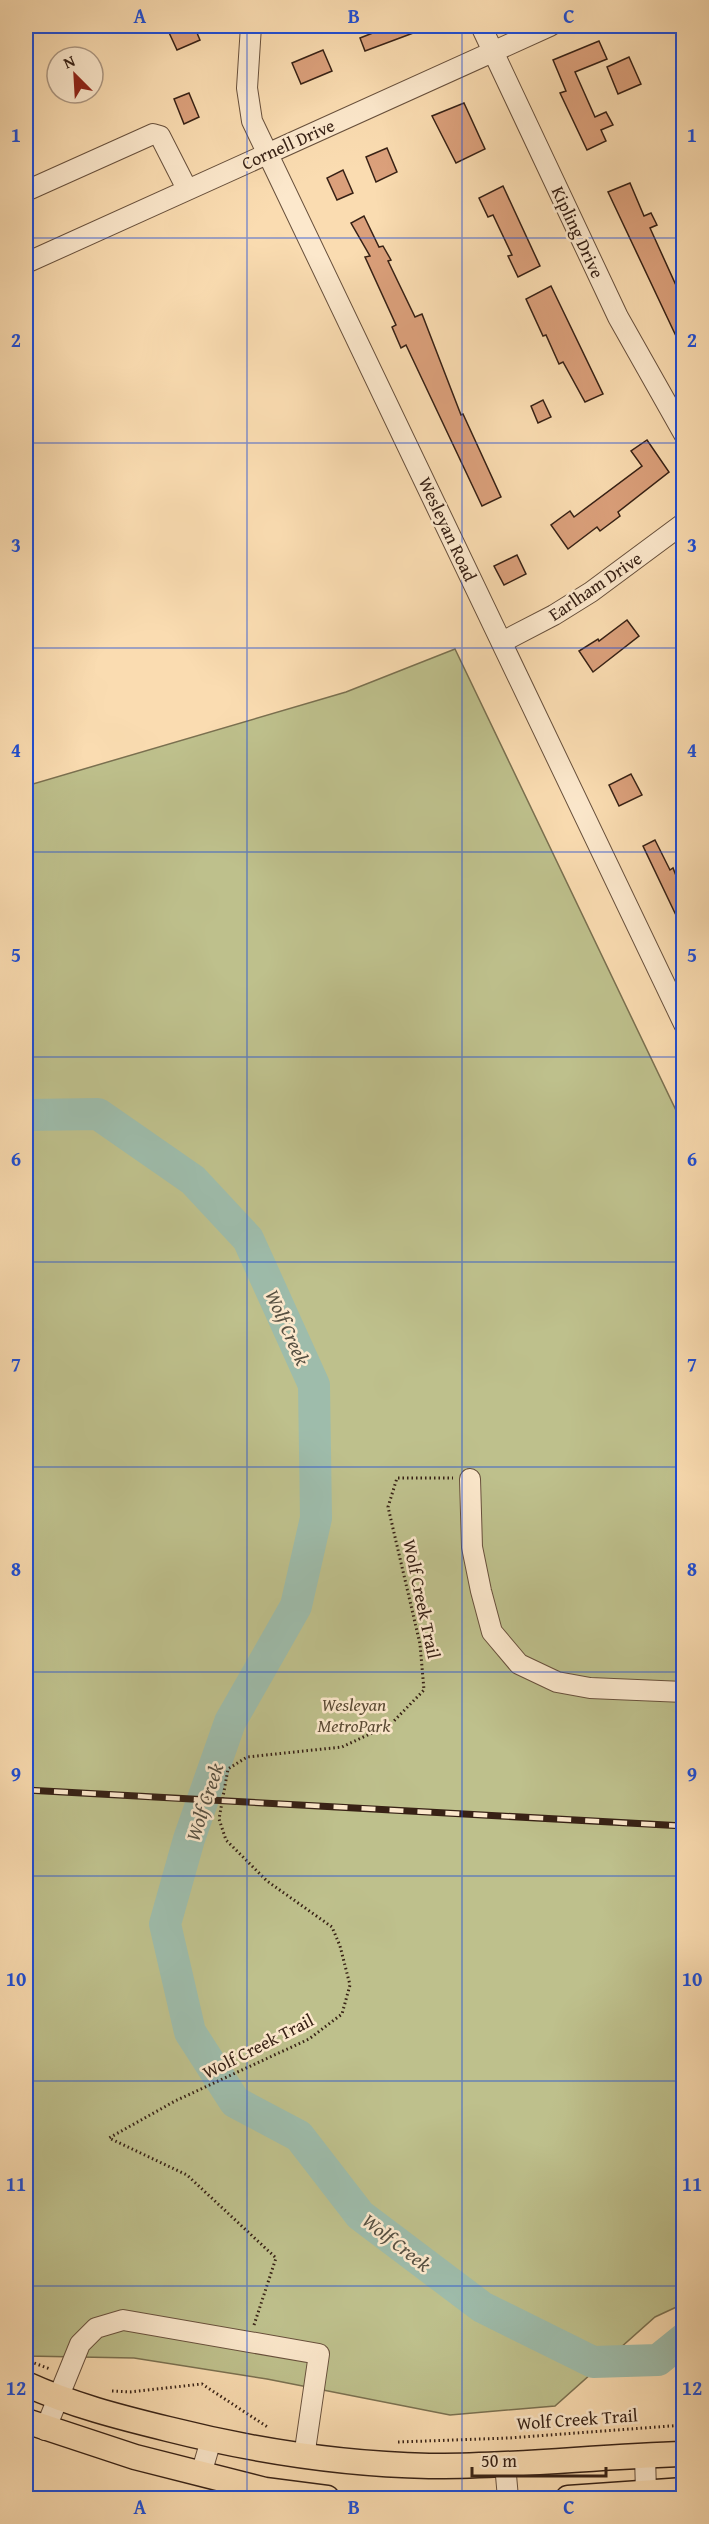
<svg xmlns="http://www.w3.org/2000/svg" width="709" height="2524" font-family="'Gentium Book Plus',serif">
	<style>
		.green { fill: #bec08c; stroke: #7a7050; stroke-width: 1.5 }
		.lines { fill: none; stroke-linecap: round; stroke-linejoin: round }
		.river { stroke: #9ebcab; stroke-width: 32 }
		.building { fill: #dba07b; stroke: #372115; stroke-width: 1.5 }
		.minor-casing { stroke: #68503c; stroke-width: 22 }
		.major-casing { stroke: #372115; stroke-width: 27 }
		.path { stroke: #372115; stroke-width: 3; stroke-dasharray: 1.5 3; stroke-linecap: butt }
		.minor { stroke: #fce8cc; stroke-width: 20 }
		.major { stroke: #fadcb1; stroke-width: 24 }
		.rail-casing { stroke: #372115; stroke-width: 7 }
		.rail { stroke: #fce8cc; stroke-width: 4.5; stroke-dasharray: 14; stroke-linecap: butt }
		.grid { fill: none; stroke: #1d4ed8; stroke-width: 1.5; stroke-opacity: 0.55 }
		.labels { text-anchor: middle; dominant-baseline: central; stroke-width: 5; stroke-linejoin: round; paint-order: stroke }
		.street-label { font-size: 18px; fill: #372115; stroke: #fce8cc }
		.park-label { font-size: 18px; font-style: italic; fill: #594933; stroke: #fce8cc }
		.water-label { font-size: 20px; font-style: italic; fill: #565042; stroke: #fce8cc }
		.neatline { fill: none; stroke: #1d4ed8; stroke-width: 2 }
		.grid-label { font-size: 20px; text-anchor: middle; font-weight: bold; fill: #1d4ed8 }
	</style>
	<rect width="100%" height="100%" fill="#fadcb1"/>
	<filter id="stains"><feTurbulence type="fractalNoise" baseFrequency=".00333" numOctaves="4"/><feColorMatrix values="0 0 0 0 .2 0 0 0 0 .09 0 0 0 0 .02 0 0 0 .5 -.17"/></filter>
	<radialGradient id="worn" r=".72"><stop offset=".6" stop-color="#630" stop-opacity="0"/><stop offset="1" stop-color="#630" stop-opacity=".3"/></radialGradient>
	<path class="green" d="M455,649L683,1125V2304L655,2317L555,2406L450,2415L267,2379L134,2358L26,2356V786L346,692Z"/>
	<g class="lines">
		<path class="river" d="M26,1115L98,1114L193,1180L248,1239L314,1385L316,1518L296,1606L230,1722L189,1839L165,1924L190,2032L235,2102L299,2136L360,2215L482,2307L593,2362L658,2360L684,2339"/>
	</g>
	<g class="building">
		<path d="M166,26H194L200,40L177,50Z"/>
		<path d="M382,26H432L365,51L360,38L383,29Z"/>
		<path d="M599,41L607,59L575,72L595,117L606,112L613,125L601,130L606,141L587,150L560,93L566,91L553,60Z"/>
		<path d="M323,50L332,71L301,84L292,63Z"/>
		<path d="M629,57L641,84L618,94L607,67Z"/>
		<path d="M189,93L199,117L184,124L174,99Z"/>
		<path d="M464,103L485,149L456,163L432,116Z"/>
		<path d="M387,148L397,172L376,182L366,157Z"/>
		<path d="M343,170L353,193L337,200L327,178Z"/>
		<path d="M630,183L644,216L651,213L657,225L650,228L684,303V353L608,192Z"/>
		<path d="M503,186L540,266L518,277L508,256L512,255L493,215L488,217L479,198Z"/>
		<path d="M364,216L379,247L383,246L391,260L388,261L415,317L422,314L461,415L463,414L501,497L482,506L406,345L401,348L392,327L396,325L365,257L370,256L351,223Z"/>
		<path d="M551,286L603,394L585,402L563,362L559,364L546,335L543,336L526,299Z"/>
		<path d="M543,400L551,417L538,423L531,406Z"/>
		<path d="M647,440L669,472L618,512L620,516L600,531L597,527L568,549L551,525L570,511L574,517L642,466L631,451Z"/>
		<path d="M517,555L526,574L504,585L494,566Z"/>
		<path d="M627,620L639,636L593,672L579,651L598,639L599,641Z"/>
		<path d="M631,774L642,795L619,806L609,785Z"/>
		<path d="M655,840L670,870L673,868L684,896V932L643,846Z"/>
	</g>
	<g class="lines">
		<g class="minor-casing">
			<g id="minor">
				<path d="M251,26L247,88L252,121L684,1024"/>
				<path d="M481,26L618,317L684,434"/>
				<path d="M26,191L153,134L160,136L187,189"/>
				<path d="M26,263L550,26"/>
				<path d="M502,642L554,615L591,592L684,523"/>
				<path d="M470,1479L472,1547L481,1591L492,1632L519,1664L557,1682L590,1688L684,1692"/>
				<path d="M45,2430L80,2344L96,2328L123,2320L319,2354L304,2457"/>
				<path d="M645,2455L646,2493"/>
				<path d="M505,2464L508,2498"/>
				<path d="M201,2474L211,2440"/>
			</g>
		</g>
		<g class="major-casing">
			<g id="major">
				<path d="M26,2384C72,2405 119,2417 168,2429C255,2451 340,2464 429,2466C514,2467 599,2456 684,2454"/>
				<path d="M26,2421L135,2457L265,2490L327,2498"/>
				<path d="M568,2498L684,2490"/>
			</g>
		</g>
		<g class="path">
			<path d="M254,2325L276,2258L187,2175L109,2138L175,2101L309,2039L342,2014L350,1985L340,1946L332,1927L267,1881L226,1840L219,1819L228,1769L247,1757L342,1747L391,1724L424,1690L420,1644L388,1507L397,1478H453"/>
			<path d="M26,2360L50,2369"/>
			<path d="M112,2391L130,2392L202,2384L269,2428"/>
			<path d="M398,2442L509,2438L684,2425"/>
		</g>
		<use href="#minor" class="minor"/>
		<use href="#major" class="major"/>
		<g class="rail-casing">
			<path id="rail" d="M26,1790L684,1826"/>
		</g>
		<use href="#rail" class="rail"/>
	</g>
	<path class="grid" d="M247,26V2498M462,26V2498M26,238H684M26,443H684M26,648H684M26,852H684M26,1057H684M26,1262H684M26,1467H684M26,1672H684M26,1876H684M26,2081H684M26,2286H684"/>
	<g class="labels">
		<g class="street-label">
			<text transform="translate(288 144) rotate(-24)">Cornell Drive</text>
			<text transform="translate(578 232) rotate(65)">Kipling Drive</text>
			<text transform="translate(448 529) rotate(65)">Wesleyan Road</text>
			<text transform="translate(595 586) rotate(-34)">Earlham Drive</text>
			<text transform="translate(422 1599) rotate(78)">Wolf Creek Trail</text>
			<text transform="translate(258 2046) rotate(-27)">Wolf Creek Trail</text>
			<text transform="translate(577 2419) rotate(-4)">Wolf Creek Trail</text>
		</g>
		<g class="park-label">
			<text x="354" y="1704">Wesleyan<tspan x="354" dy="21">MetroPark</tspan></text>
		</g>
		<g class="water-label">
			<text transform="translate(288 1327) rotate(66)">Wolf Creek</text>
			<text transform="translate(204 1802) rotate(-72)">Wolf Creek</text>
			<text transform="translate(397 2242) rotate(38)">Wolf Creek</text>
		</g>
	</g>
	<rect width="709" height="2524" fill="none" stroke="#fadcb1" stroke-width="66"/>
	<g transform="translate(75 75) rotate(336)"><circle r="28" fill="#fce8cc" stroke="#ad9883" stroke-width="1.5"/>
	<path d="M0-4.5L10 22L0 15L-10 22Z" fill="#8f2418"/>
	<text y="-9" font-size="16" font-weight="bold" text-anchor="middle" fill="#372115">N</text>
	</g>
	<path d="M472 2467v9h134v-9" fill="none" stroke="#372115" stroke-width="3"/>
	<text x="481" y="2467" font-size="18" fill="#372115" stroke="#fce8cc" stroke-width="4.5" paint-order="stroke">50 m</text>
	<rect x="33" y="33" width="643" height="2458" class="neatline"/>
	<g class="grid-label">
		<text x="140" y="23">A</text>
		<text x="354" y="23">B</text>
		<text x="569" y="23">C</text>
		<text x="16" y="142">1</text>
		<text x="692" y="142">1</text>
		<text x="16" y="347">2</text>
		<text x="692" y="347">2</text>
		<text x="16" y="552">3</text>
		<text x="692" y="552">3</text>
		<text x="16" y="757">4</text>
		<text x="692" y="757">4</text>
		<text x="16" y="962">5</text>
		<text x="692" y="962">5</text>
		<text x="16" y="1166">6</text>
		<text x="692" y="1166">6</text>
		<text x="16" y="1371">7</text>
		<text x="692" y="1371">7</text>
		<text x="16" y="1576">8</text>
		<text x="692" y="1576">8</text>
		<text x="16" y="1781">9</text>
		<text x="692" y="1781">9</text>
		<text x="16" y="1986">10</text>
		<text x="692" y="1986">10</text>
		<text x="16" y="2191">11</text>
		<text x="692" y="2191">11</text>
		<text x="16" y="2395">12</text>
		<text x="692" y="2395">12</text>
		<text x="140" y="2514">A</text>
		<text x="354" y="2514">B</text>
		<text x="569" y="2514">C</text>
	</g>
	<rect width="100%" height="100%" filter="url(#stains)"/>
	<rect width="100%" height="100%" fill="url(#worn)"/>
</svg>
